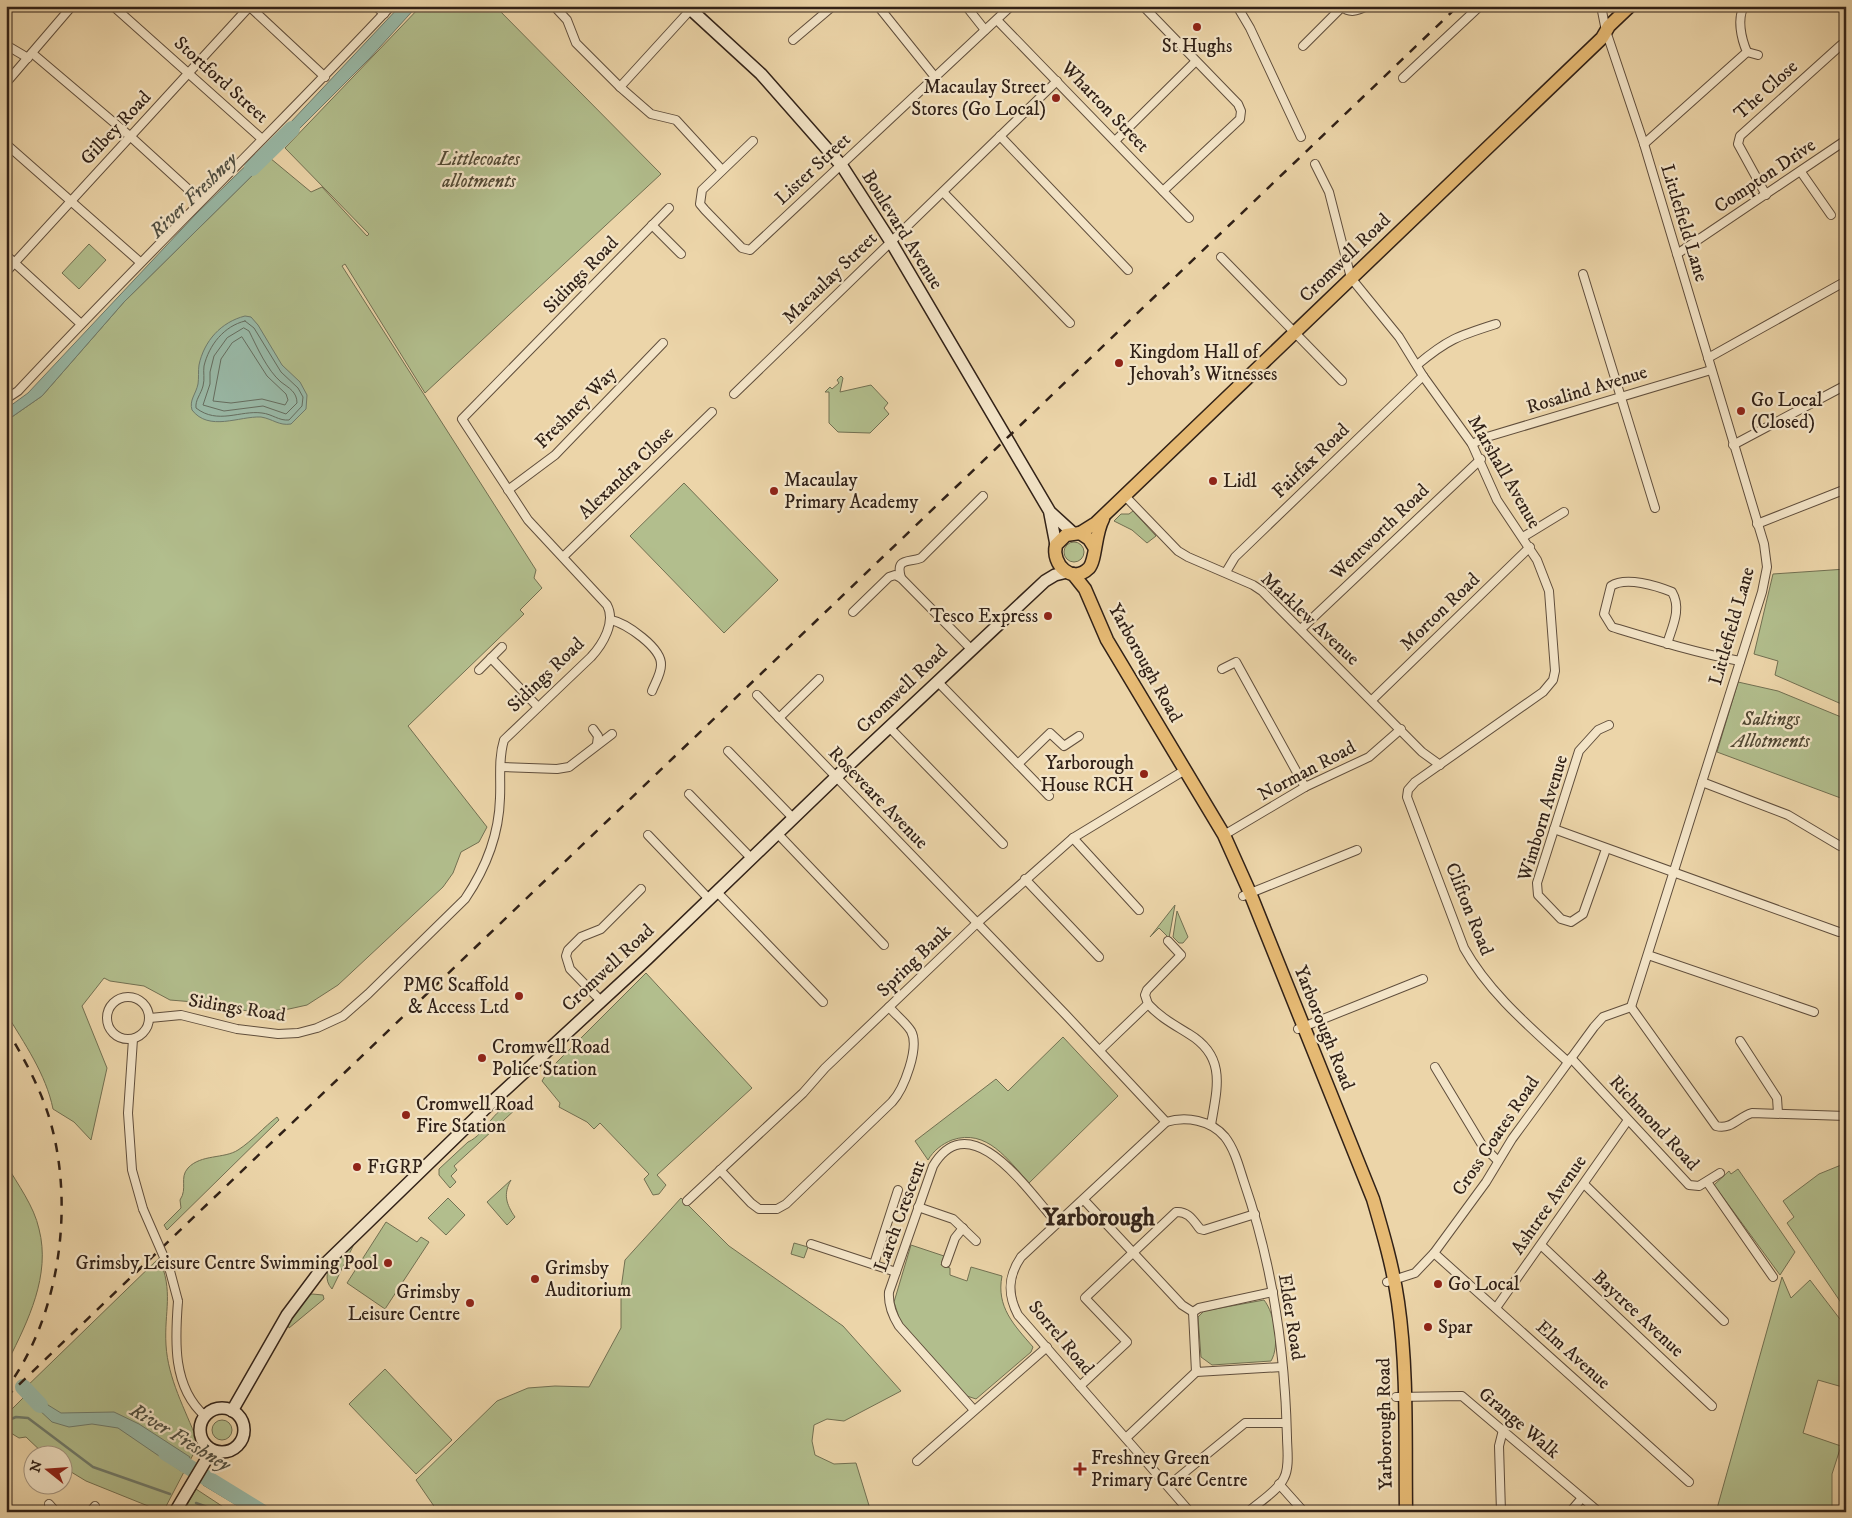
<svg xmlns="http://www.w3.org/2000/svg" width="1852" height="1518" font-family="'IM FELL DW Pica',serif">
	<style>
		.green { fill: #b2be8d; stroke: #727052 }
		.water { fill: #99b9a7; stroke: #6f7c6d }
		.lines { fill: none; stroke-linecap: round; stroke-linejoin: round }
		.shore { stroke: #656d5f; stroke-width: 1 }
		.stream { stroke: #6f7c6d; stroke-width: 2.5 }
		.river { stroke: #99b9a7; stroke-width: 16 }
		.street-casing { stroke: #604e3c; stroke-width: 10 }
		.secondary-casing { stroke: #312117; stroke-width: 14 }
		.primary-casing { stroke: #312117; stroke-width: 15 }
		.street { stroke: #f3e4c7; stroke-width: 8 }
		.secondary { stroke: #f3e4c7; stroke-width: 11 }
		.primary { stroke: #e6ba74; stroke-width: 12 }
		.rail { stroke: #312117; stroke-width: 2.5; stroke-dasharray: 9 9; stroke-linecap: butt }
		.street-bridge-casing { stroke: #604e3c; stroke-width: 10; stroke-linecap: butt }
		.street-bridge { stroke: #f3e4c7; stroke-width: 8 }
		.poi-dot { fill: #8f2418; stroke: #f3e4c7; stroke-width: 2 }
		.labels { text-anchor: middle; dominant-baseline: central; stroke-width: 4.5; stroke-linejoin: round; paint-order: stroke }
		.poi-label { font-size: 19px; fill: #312117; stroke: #f3e4c7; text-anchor: start }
		.street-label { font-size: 19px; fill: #312117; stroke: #f3e4c7 }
		.park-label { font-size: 19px; font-style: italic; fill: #514834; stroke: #f3e4c7 }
		.water-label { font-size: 20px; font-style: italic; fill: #504f42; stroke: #f3e4c7 }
		.district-label { font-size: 24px; font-weight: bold; fill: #312117; stroke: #f3e4c7 }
	</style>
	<rect width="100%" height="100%" fill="#ecd5a9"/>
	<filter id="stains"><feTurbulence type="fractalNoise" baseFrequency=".004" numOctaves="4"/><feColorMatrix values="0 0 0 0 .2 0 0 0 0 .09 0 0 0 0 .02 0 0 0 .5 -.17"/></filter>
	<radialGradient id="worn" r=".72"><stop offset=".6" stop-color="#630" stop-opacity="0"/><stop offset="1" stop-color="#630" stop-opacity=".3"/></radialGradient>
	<g class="green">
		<path d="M421,6H495L661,174L425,393L345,264L342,266L536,570L534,578L542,588L520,610L524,614L408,726L487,827L479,842L461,852L453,873L443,887L338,985L307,1005L289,1009L260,1012L230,1009L206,1003L170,1000L144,986L110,981L104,978L82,1006L107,1068L91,1140L74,1122L53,1109C46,1074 24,1043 6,1013V421L42,396L124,302L270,158L311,192L322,187L367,236L369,234L285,148Z"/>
		<path d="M89,244L106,260L79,289L62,273Z"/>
		<path d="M841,376L843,378L840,392L871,385L888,403L884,408L889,414L870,433L838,432L829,423V392H825L830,387L832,389L839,383L837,380Z"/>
		<path d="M684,483L778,580L724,633L630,536Z"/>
		<path d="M1133,511L1156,536L1147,543L1132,530L1114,521L1121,514H1129Z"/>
		<circle cx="1074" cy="552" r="10"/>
		<path d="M1846,569V706L1775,675L1778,661L1754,654L1773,574Z"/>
		<path d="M1738,682L1778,691L1846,719V800L1717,752Z"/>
		<path d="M1175,905L1169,938L1159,928L1150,937Z"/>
		<path d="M1177,911L1188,937L1183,943H1179L1173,937Z"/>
		<path d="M646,973L752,1088L657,1175L666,1185L659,1194L653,1195L644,1179L649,1174L600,1123L594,1129L587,1122L559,1107L560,1103L542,1081L548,1071Z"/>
		<path d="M1063,1037L1118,1096L1029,1183C1008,1160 987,1128 952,1140C942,1144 933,1151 928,1160L915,1141L996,1079L1008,1091Z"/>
		<path d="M520,1101L530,1104L523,1112L518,1107L454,1166L457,1170L451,1176L456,1182L450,1188L439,1175V1169L468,1142C487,1134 493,1105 520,1101Z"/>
		<path d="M277,1117L279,1120L167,1230L164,1225L181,1208L180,1200C188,1188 179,1178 188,1168C201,1154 224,1159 238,1150C252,1141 264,1127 277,1117Z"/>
		<path d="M1846,1163V1310L1787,1223L1794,1217L1783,1201L1819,1174Z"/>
		<path d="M6,1164C18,1185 34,1206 39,1229C51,1275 28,1321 8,1361Z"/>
		<path d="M1738,1169L1795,1252L1780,1275L1714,1185L1729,1171L1731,1174Z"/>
		<path d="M511,1180C503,1194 506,1204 515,1217L507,1225L487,1202Z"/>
		<path d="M448,1198L465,1215L446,1235L428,1218Z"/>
		<path d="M681,1198L729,1246L843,1326L901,1391L844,1421L827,1419L814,1425L812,1441L815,1455L834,1464L856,1463L871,1512H438L416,1480L497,1401L528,1388L555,1386L589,1387L621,1328V1289L625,1260Z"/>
		<path d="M386,1222L417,1242L421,1237L429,1242L385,1309L347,1283Z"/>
		<path d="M358,1236L332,1289C315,1270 346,1249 358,1236Z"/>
		<path d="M794,1243L808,1247L804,1258L791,1254Z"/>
		<path d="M911,1245L944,1256L941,1265L950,1268V1275L967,1281L971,1267L1002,1276C996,1307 1014,1325 1033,1347L1031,1352L976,1399L967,1396L900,1321L894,1302Z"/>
		<path d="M159,1258C174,1292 164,1311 166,1345C168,1379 185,1409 197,1440L196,1449L163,1512L86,1481L63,1467L62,1456L45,1455L26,1437L19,1438L6,1430V1415L24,1397L20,1393Z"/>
		<path d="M1782,1277L1791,1298L1810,1280L1846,1327V1388L1818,1380L1803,1433L1841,1446L1832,1474V1512H1716Z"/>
		<path d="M312,1294L323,1295L324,1299L289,1328L288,1324L305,1297Z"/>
		<path d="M1264,1300C1275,1314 1280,1346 1271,1361L1212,1365L1201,1357L1198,1317L1204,1311Z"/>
		<path d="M385,1369L452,1440L416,1474L349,1404Z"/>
		<circle cx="222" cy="1430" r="10"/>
		<path d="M196,1489L231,1512H183Z"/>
	</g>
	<g class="water">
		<path d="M400,6H417L370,58L280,148L274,140Z"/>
		<path d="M263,149L270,158L124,302L42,396L6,421V409L28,393L196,214Z"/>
		<path d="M245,316L251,317L258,325L282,365L300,382L307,395L306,409L291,424C279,426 273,419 261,417C239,416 209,432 192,410C189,400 196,394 198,384C199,378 198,371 199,365C204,341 221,322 245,316Z"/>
		<path d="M31,1385L48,1405L61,1413L114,1412L139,1424L190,1457L181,1471L118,1428L92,1424L69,1427L52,1422L22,1394Z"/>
		<path d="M209,1473L273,1512H248L203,1485Z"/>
	</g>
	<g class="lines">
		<g class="shore">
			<path d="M245,321L254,328L281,372L298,388L303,397L302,406L289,420C279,421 272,414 262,413C240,410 218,425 196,408C195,400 201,394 203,386C205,379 203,372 204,366C209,345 224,326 245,321Z"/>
			<path d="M244,328L249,331C257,347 267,370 281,382C289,388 297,392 297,403L286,414L263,406L224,411L203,405L210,384V372L214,356L227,338Z"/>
			<path d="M242,337L267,376L286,394L288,400L285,405L262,399L231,403L213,401L221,359L232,343Z"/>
			<path d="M165,1447L181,1458V1462H178L162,1451V1448Z"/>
		</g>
		<g class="stream">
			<path d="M6,1421L16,1417L28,1418L93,1467L170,1494"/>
			<path d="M196,1503L221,1512"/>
		</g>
		<g class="river">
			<path d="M252,168L292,129"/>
			<path d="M23,1387L40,1405"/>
			<path d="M166,1453L262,1512"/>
		</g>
		<g class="street-casing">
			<g id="street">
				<path d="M113,6L262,139"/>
				<path d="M249,6L325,77"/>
				<path d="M376,6L384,14"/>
				<path d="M554,6L567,20L576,43L620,87L651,114L676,120L722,170"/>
				<path d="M878,6L935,77"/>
				<path d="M966,6L985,30"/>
				<path d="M1143,6L1238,104L1241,111L1240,119L1163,191"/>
				<path d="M1237,6L1250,28L1301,137"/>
				<path d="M1341,6C1350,14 1357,11 1367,6"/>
				<path d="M1601,6L1606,31L1644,144L1764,544L1767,567L1762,592L1631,1007"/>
				<path d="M997,20L1189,218"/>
				<path d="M793,40L833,6"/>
				<path d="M6,45L28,58"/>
				<path d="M1303,46L1342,7"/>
				<path d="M1747,52L1758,55"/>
				<path d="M32,53L131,137L200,200"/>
				<path d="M1403,78L1480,6"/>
				<path d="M6,83L72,6"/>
				<path d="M620,87L693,7"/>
				<path d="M1000,136L1128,270"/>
				<path d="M753,141L702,190L700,204L705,210L742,248L750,250L1011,6"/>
				<path d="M1115,141L1195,62"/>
				<path d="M6,144L140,262"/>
				<path d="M1644,144L1747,52C1741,38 1737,19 1744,6"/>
				<path d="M1315,164L1329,192L1351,278L1399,337L1423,376L1472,444L1497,500L1537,560L1549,591L1555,671L1553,680L1543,692L1415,782L1408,790L1407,797L1464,948C1489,993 1531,1028 1568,1062"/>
				<path d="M1801,172L1831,215"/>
				<path d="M943,192L1070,323"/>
				<path d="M1766,195L1738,144L1740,136L1841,45"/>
				<path d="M652,225L681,254"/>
				<path d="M1677,254L1846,140"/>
				<path d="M6,255L81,324"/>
				<path d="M1221,257L1342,381"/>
				<path d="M6,272L250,6"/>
				<path d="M1583,274L1655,508"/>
				<path d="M1708,358L1846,281"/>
				<path d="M1417,365C1448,339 1458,336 1496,324"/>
				<path d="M734,394L1057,81"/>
				<path d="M6,399L18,391C140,260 269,136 391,6"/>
				<path d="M1472,444L1487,437L1711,370"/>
				<path d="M1733,445L1846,385"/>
				<path d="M508,490L555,455L663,343"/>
				<path d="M1124,495L1178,551L1188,557L1253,585L1262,591L1422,752L1440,765"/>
				<path d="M1757,524L1846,489"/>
				<path d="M1523,537L1564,512"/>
				<path d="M563,557L712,412"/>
				<path d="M1226,572L1235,557L1423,376"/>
				<path d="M901,578C895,557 909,563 921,558L983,496"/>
				<path d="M853,612L889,577L895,575L901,578L971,649"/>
				<path d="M611,620C626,623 662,648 661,665C661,674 655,683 652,691"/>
				<path d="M1301,629L1481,459"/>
				<path d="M1667,644C1672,627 1682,609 1672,592C1657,586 1626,576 1611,586L1604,614L1612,627C1655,640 1697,653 1740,661"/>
				<path d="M491,658L538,707"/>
				<path d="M1222,669L1236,662L1305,787"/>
				<path d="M479,670L502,647"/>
				<path d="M937,681L1049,796"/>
				<path d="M757,695L1066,1015L1166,1122"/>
				<path d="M1372,700L1530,547"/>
				<path d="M779,718L819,679"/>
				<path d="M889,727L1003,844"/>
				<path d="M593,729L598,736L597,744"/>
				<path d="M728,751L793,818"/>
				<path d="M1018,764L1050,733L1064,746L1079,736"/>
				<path d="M501,767L557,769L569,767L612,734"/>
				<path d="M1702,782L1788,815L1840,846"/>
				<path d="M689,794L751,858"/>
				<path d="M1554,829L1839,932"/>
				<path d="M777,833L884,945"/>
				<path d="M648,835L709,899"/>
				<path d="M1224,835L1305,787L1369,757L1401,729"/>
				<path d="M1073,838L1139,910"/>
				<path d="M1606,849L1583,914L1571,922L1561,919L1538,895L1537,883L1579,751L1598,730L1609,725"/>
				<path d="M1025,879L1099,957"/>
				<path d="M717,892L823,1002"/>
				<path d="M1243,896L1357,850"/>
				<path d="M1648,955L1814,1012"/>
				<circle cx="128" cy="1018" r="21"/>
				<path d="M601,1001L570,969L566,956L568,950L581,937L601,929L641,889"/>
				<path d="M1148,1004C1161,1018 1173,1024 1189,1034C1227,1057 1217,1088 1211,1125"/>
				<path d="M1631,1007L1716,1126C1732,1130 1738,1117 1752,1113L1846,1116"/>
				<path d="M150,1018L181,1015L237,1029L278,1034L298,1033L317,1028L343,1016L368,994L465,899C486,868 499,836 500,798C501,779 498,759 504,740L591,657C603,644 616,622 607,605L528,520L462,419L669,208"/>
				<path d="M1298,1029L1423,979"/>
				<path d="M133,1039L128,1113L132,1170L143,1209"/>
				<path d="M1740,1041L1777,1098L1778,1113"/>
				<path d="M1100,1050L1148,1004L1145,995L1147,990L1181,955L1168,941"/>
				<path d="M1571,1058L1689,1185L1699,1186L1720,1173"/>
				<path d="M1435,1067L1482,1145L1498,1161"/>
				<path d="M720,1170L751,1203L759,1209H777L786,1204L892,1102C904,1089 920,1047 911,1031C906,1023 896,1015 889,1007"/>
				<path d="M1707,1182L1773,1277"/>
				<path d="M1584,1184L1724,1321"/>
				<path d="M1084,1200L1182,1305L1193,1312"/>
				<path d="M687,1201L803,1093L825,1068L976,924L1073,838L1185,770"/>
				<path d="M918,1207L953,1219L976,1241"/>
				<path d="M811,1244L896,1272"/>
				<path d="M1542,1246L1712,1406"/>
				<path d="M1434,1253L1689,1482"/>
				<path d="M946,1263L955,1238L963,1228"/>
				<path d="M874,1264L898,1190"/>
				<path d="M1387,1282L1415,1273L1434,1253L1486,1182L1512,1139L1594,1027L1603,1017L1631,1007"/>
				<path d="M1273,1292L1199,1308L1193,1312L1196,1372L1282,1367"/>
				<path d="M178,1301C175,1340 172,1387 205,1416"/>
				<path d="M1496,1308L1628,1120"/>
				<path d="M1080,1386L1127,1342L1085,1298L1176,1212C1188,1211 1193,1220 1200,1229L1204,1230L1255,1214"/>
				<path d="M1396,1397L1462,1396L1599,1512"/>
				<path d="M974,1410L899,1326C892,1315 888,1305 889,1292L933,1166C971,1102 1031,1195 1057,1223"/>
				<path d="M1126,1438L1196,1372"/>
				<path d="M917,1461L1047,1347"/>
				<path d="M1279,1484L1304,1512"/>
				<path d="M1168,1486L1245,1423H1286"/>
				<path d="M49,1504L56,1512"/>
				<path d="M90,1512L95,1506"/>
				<path d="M1190,1512L1018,1315C1007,1294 1008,1276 1021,1257L1166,1122C1186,1116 1211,1120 1225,1137C1235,1150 1239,1167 1244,1182C1272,1263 1285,1351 1287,1437C1287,1449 1290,1467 1284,1478C1278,1491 1259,1502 1248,1512"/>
				<path d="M1501,1512L1499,1446L1503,1430"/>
				<path d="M1570,1512L1582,1498"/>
			</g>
		</g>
		<g class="secondary-casing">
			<g id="secondary">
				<path d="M687,6L761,74L842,166L891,242L1050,512L1073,533"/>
				<path d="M1050,514L1056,545"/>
				<circle cx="222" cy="1430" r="22"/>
				<path d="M232,1411L287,1315L326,1263L493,1101L647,959L835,778L1045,581L1055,575L1067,572"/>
				<path d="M175,1512L212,1450"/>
			</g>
		</g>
		<g class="primary-casing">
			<g id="primary">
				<path d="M1080,533L1096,523L1602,38L1609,26L1630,6"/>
				<path d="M1094,547L1089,539L1080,533L1066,535L1056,545C1051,564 1072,585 1089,568C1096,560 1095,533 1103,519"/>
				<path d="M1073,574L1085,589L1107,640L1224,835L1250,893L1373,1199C1383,1233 1393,1267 1398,1302C1408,1371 1405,1443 1406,1512"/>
			</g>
		</g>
		<use href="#street" class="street"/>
		<use href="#secondary" class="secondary"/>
		<use href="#primary" class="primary"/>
		<g class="rail">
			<path d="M6,1028C23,1057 39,1085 49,1117C75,1202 61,1316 6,1389"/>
			<path d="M6,1397L1458,6"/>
		</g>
		<g class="street-bridge-casing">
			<path id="street-bridge" d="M143,1209L170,1271L178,1301"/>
		</g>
		<use href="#street-bridge" class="street-bridge"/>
	</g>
	<g class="poi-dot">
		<circle cx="1197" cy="27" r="5"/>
		<circle cx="1056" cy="98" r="5"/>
		<circle cx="1119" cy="363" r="5"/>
		<circle cx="1741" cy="411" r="5"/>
		<circle cx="1213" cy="481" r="5"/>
		<circle cx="774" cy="491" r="5"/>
		<circle cx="1048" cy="616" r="5"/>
		<circle cx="1144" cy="774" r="5"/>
		<circle cx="519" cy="996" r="5"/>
		<circle cx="482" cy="1058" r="5"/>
		<circle cx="406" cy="1115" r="5"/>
		<circle cx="357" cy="1167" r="5"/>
		<circle cx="388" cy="1263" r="5"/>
		<circle cx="535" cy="1279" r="5"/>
		<circle cx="1438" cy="1284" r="5"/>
		<circle cx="470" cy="1303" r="5"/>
		<circle cx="1428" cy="1327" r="5"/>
		<path d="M1077.5 1461.5h5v5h5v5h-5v5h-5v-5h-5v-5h5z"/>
	</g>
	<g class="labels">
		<g class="poi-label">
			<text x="1197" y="46" text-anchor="middle">St Hughs</text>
			<text x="1046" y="87" text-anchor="end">Macaulay Street<tspan x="1046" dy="22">Stores (Go Local)</tspan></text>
			<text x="1129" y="352">Kingdom Hall of<tspan x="1129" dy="22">Jehovah's Witnesses</tspan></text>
			<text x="1751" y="400">Go Local<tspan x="1751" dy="22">(Closed)</tspan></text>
			<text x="784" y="480">Macaulay<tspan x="784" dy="22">Primary Academy</tspan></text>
			<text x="1223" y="481">Lidl</text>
			<text x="1038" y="616" text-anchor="end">Tesco Express</text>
			<text x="1134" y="763" text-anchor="end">Yarborough<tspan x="1134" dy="22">House RCH</tspan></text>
			<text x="509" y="985" text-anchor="end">PMC Scaffold<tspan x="509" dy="22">&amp; Access Ltd</tspan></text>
			<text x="492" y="1047">Cromwell Road<tspan x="492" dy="22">Police Station</tspan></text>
			<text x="416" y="1104">Cromwell Road<tspan x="416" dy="22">Fire Station</tspan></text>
			<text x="367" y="1167">F1GRP</text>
			<text x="378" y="1263" text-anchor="end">Grimsby Leisure Centre Swimming Pool</text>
			<text x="545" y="1268">Grimsby<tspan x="545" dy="22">Auditorium</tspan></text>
			<text x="1448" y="1284">Go Local</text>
			<text x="460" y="1292" text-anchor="end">Grimsby<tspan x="460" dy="22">Leisure Centre</tspan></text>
			<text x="1438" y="1327">Spar</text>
			<text x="1091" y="1458">Freshney Green<tspan x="1091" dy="22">Primary Care Centre</tspan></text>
		</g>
		<g class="street-label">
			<text transform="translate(221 80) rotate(42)">Stortford Street</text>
			<text transform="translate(1766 90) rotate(-42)">The Close</text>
			<text transform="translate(1105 107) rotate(46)">Wharton Street</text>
			<text transform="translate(116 128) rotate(-47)">Gilbey Road</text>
			<text transform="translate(813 169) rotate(-43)">Lister Street</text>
			<text transform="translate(1765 176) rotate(-34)">Compton Drive</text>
			<text transform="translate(1684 223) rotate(73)">Littlefield Lane</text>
			<text transform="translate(902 230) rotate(58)">Boulevard Avenue</text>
			<text transform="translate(1345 258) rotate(-44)">Cromwell Road</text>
			<text transform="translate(581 275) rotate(-46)">Sidings Road</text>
			<text transform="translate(830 278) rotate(-44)">Macaulay Street</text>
			<text transform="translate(1587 390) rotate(-17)">Rosalind Avenue</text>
			<text transform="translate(576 408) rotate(-45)">Freshney Way</text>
			<text transform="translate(1311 461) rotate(-44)">Fairfax Road</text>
			<text transform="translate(1504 472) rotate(60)">Marshall Avenue</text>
			<text transform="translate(626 473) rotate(-44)">Alexandra Close</text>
			<text transform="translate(1380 532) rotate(-44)">Wentworth Road</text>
			<text transform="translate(1440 612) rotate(-44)">Morton Road</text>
			<text transform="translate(1310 619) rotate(43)">Marklew Avenue</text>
			<text transform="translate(1732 626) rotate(-74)">Littlefield Lane</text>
			<text transform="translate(1145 663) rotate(61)">Yarborough Road</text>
			<text transform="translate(546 675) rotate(-44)">Sidings Road</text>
			<text transform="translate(902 689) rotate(-44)">Cromwell Road</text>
			<text transform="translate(1307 771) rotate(-28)">Norman Road</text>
			<text transform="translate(878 798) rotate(46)">Roseveare Avenue</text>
			<text transform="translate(1543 818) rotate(-73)">Wimborn Avenue</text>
			<text transform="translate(1469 909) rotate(68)">Clifton Road</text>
			<text transform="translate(914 961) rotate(-44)">Spring Bank</text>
			<text transform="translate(608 968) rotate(-43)">Cromwell Road</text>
			<text transform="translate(237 1008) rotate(9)">Sidings Road</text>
			<text transform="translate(1324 1028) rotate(68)">Yarborough Road</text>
			<text transform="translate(1654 1123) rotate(47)">Richmond Road</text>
			<text transform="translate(1496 1136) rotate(-56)">Cross Coates Road</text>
			<text transform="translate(1549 1205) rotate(-55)">Ashtree Avenue</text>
			<text transform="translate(900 1216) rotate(-70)">Larch Crescent</text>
			<text transform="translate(1638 1314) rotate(43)">Baytree Avenue</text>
			<text transform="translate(1291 1317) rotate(81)">Elder Road</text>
			<text transform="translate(1061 1338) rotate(50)">Sorrel Road</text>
			<text transform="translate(1573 1355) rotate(42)">Elm Avenue</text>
			<text transform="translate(1519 1423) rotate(40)">Grange Walk</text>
			<text transform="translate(1385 1424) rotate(-91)">Yarborough Road</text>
		</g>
		<g class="park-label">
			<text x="479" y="159">Littlecoates<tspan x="479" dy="22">allotments</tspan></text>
			<text x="1771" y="719">Saltings<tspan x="1771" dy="22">Allotments</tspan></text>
		</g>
		<g class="water-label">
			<text transform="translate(194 196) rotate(-44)">River Freshney</text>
			<text transform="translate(180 1438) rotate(31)">River Freshney</text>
		</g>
		<g class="district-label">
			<text x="1099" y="1218">Yarborough</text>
		</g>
	</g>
	<rect width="1852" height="1518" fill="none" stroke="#ecd5a9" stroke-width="25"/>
	<rect x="8" y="8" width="1837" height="1503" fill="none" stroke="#312117" stroke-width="2.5"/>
	<rect x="12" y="12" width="1827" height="1493" fill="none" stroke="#312117"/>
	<g transform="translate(48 1470) rotate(287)"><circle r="24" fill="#f3e4c7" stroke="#a59681"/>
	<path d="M0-4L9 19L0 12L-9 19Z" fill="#8f2418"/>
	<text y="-8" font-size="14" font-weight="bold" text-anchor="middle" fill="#312117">N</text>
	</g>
	<rect width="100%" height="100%" filter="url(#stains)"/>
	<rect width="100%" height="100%" fill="url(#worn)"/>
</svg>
